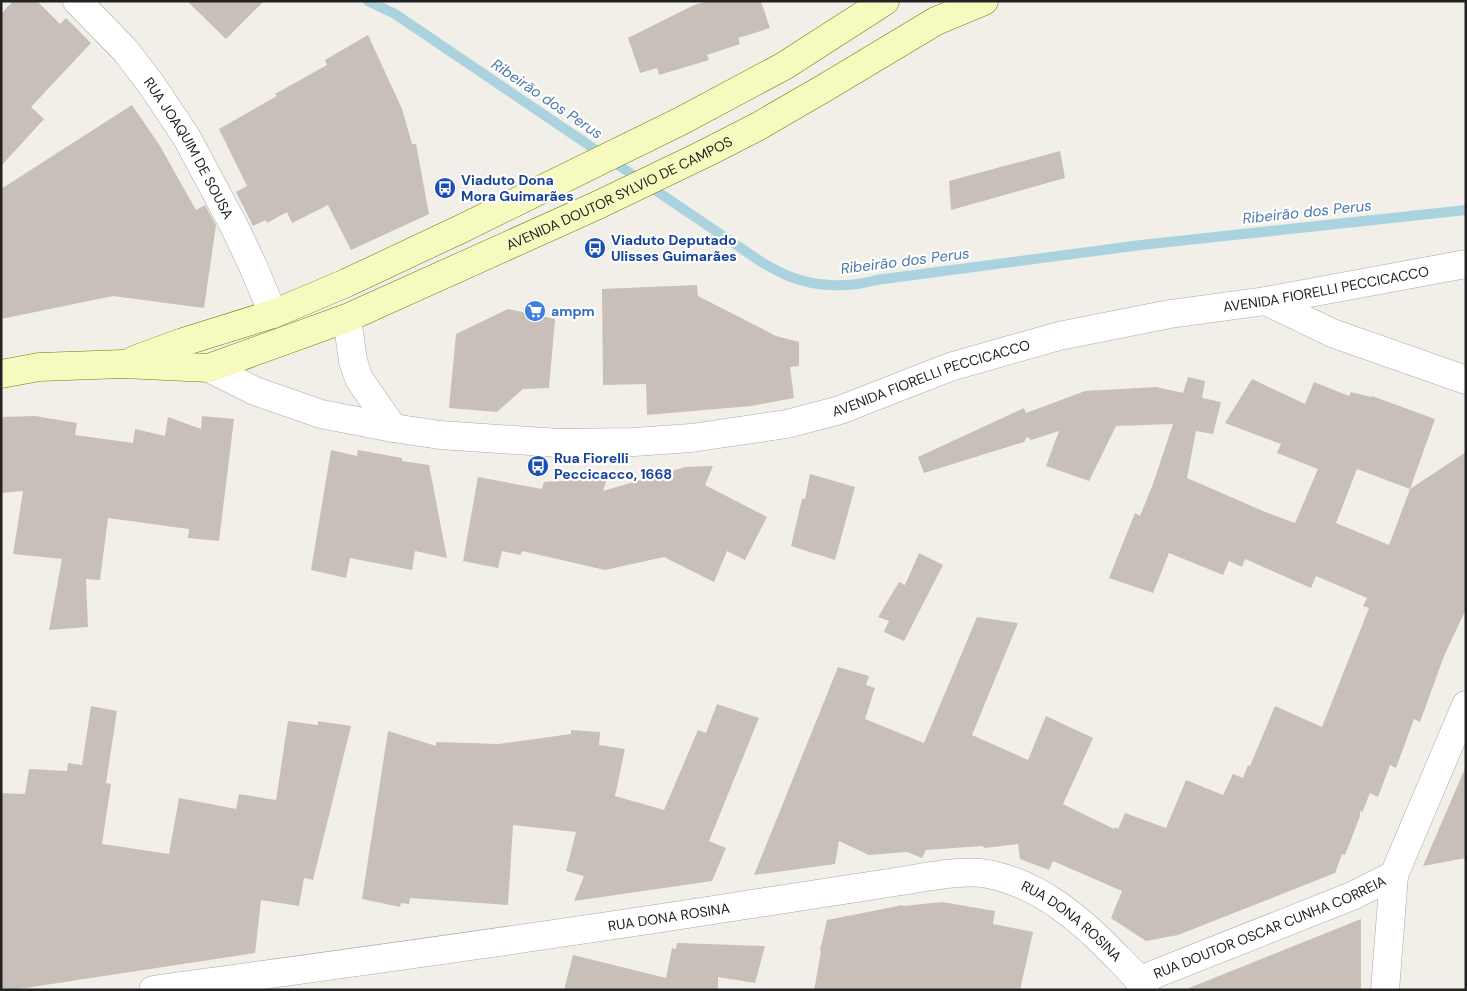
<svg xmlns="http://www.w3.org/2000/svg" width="1467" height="991" font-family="'DM Sans',sans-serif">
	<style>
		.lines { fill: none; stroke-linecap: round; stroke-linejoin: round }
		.stream { stroke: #aad3df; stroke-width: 10 }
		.building { fill: #c7bfb8; fill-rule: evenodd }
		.minor-casing { stroke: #a9a9a9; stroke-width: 29 }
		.secondary-casing { stroke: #707d05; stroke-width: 29 }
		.minor { stroke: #fff; stroke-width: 28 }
		.secondary { stroke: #f7fabf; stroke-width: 28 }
		.labels { text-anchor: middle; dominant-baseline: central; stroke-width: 4.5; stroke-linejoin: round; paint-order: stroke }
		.street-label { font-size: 14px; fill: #222; stroke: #fff }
		.transit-label { font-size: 14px; font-weight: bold; fill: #164399; stroke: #fff; text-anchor: start }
		.shop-label { font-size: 14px; font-weight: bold; fill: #366cbe; stroke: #fff; text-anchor: start }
		.water-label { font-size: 15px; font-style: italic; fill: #4a7aab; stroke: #fff }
	</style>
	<rect width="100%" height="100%" fill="#f2efe9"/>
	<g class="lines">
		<path class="stream" d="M368,1L395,14L763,263C772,268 781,273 791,277C817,287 849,288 876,280L1141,245L1466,210"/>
	</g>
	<g class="building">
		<path d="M13,1H37L60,24L66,18L91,43L31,107L44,119L1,166V14Z"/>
		<path d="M187,1H264L226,39Z"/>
		<path d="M707,1H761L770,28L738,38L740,44L707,55L709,60L659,75L657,68L640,73L628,38L692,6Z"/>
		<path d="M368,35L402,109L412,144H416L429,214L351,250L328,205L292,223L287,212L267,223L266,220L253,226L236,192L247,186L219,129L277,96L275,94L327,65L325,60Z"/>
		<path d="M132,105L160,146L196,210L205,205L216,225L204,308L113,296L1,319V189Z"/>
		<path d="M1060,151L1065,178L951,210L949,181Z"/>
		<path d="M697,285L698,296L776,336L799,342V366L790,367L794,398L751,406L647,415L646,384L603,385L602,289Z"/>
		<path d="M508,309L555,319L549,388L523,389L497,412L449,408L456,334Z"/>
		<path d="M1188,377L1205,381L1202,398L1221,402L1213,434L1196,431L1187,478L1263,511L1295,523L1318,469L1277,453L1281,444L1225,423L1252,379L1305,404L1314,382L1349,396L1351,392L1371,397L1372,396L1435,419L1410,489L1466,452V609L1444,656L1420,722L1414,719L1396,768L1390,765L1378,797L1370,793L1362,813L1360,810V816L1345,855L1342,854L1335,873L1178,935L1146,941L1111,918L1122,891L1053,861L1049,870L1020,859L1018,844L985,848L982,846L926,850L922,858L907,852L869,855L839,841L835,864L754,875L838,667L869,676L866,685L875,688L865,719L924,743L977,617L1018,623L972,735L1028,760L1046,716L1093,738L1063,804L1114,829L1115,827L1118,829L1125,813L1166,828L1186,780L1223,795L1233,774L1243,778L1248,765L1250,766L1275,706L1322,727L1369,608L1363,606L1367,598L1316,576L1311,588L1245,559L1242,567L1229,561L1223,575L1169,553L1153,593L1109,578L1135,513L1140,516L1153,484L1173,424L1116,426L1089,481L1046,466L1059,431L1031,440L1027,437L1024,442L924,473L918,457L1024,408L1026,413L1085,391L1156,387L1183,393ZM1357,469L1410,489L1389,545L1336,523Z"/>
		<path d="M35,416L77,423L75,435L133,443L135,429L165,436L168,417L201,429L202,416L234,419L219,541L188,538L189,529L108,518L100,580L86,579L88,627L49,630L62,559L13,554L23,491L1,493V417Z"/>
		<path d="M331,450L357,456L358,450L402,458V461L429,465L447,558L415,551L412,570L350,558L346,578L311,570Z"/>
		<path d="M713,466L705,485L767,517L745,560L727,551L714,582L664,557L605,570L522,551L521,555L502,551L498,568L463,561L478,477L542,489L544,482L607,478L603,491L685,467Z"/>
		<path d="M810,474L855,487L835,560L791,546L802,499H805Z"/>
		<path d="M919,553L943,565L904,641L884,632L889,621L878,617L899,582L905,585Z"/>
		<path d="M717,704L759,718L709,841L726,848L712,881L574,901L584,876L566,871L576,832L513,825L508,905L410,898L409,904L401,903L400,907L362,899L388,731L436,746V742L498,744L571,734V730L600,732L599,745L625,749L615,796L664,810L698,730L706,733Z"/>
		<path d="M91,706L117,711L106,783L111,784L102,844L169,854L179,798L236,809L239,794L276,800L288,721L318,725V721L351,726L313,880L304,878L299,906L261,900L255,953L12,990H1V793L25,794L29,769L67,771L68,763L82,765Z"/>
		<path d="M1466,766V858L1423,866Z"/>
		<path d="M942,902L995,911L993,924L1033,932L1020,990H814L821,952L820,950L827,920L903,905V906Z"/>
		<path d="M1361,919V990H1189V988Z"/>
		<path d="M677,943L765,946L755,983L718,977V990H564L573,955L666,978L672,948L676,949Z"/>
	</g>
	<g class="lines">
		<g class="minor-casing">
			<g id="minor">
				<path id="s1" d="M77,1L125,50L151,84L187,138L234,226L253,266L273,314"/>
				<path d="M1266,301L1332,333L1466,380"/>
				<path d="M347,318L353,361L359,379L393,428"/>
				<path id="s2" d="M209,368L255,391L321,414L393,428L440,435L559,443L634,442L691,438L787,424L840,410L950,367L1059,336L1170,314L1266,301L1466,264"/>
				<path id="s3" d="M1140,980L1352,896L1394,875L1466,705"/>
				<path id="s4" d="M153,990C349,963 544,937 739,906C791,898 843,890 895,882C922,878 962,869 988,874C1040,884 1083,921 1118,958C1128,968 1138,977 1145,990"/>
				<path d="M1385,990L1394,875"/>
			</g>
		</g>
		<g class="secondary-casing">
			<g id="secondary">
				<path d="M134,360L183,342L273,314L346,283L461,229L681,121L784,66L885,1"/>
				<path id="s5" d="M1,374L39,367L123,364L209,368L347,318L598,205L704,154L757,127L826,87L936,21L984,1"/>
			</g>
		</g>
		<use href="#minor" class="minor"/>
		<use href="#secondary" class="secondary"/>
	</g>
	<defs>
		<g id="bus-disc" transform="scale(1.125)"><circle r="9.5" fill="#1a4fb4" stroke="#fff"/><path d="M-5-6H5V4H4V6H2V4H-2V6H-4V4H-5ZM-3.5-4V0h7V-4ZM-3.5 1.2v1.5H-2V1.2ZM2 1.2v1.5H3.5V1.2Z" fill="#fff"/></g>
		<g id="supermarket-disc" transform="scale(1.125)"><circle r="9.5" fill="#3f7fe0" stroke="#fff"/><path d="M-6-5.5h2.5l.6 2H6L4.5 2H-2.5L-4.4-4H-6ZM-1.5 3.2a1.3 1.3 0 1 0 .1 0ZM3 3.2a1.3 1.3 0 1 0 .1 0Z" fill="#fff"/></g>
	</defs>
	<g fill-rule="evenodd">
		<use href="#bus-disc" x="445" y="188"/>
		<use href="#bus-disc" x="595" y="248"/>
		<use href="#supermarket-disc" x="535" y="311"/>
		<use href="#bus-disc" x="538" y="466"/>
	</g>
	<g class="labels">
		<g class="street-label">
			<text stroke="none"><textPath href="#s1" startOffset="186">RUA JOAQUIM DE SOUSA</textPath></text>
			<text stroke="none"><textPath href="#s5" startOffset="655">AVENIDA DOUTOR SYLVIO DE CAMPOS</textPath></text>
			<text stroke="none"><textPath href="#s2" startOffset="1148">AVENIDA FIORELLI PECCICACCO</textPath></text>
			<text stroke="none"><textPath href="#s2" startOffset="742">AVENIDA FIORELLI PECCICACCO</textPath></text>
			<text stroke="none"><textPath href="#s4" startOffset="521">RUA DONA ROSINA</textPath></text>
			<text stroke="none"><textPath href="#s4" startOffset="941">RUA DONA ROSINA</textPath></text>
			<text stroke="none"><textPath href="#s3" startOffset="140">RUA DOUTOR OSCAR CUNHA CORREIA</textPath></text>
		</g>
		<g class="transit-label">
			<text x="461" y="180">Viaduto Dona<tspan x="461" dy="16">Mora Guimarães</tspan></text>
			<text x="611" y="240">Viaduto Deputado<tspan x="611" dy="16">Ulisses Guimarães</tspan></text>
			<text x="554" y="458">Rua Fiorelli<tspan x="554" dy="16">Peccicacco, 1668</tspan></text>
		</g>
		<g class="shop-label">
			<text x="551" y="311">ampm</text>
		</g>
		<g class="water-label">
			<text transform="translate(547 99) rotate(34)">Ribeirão dos Perus</text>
			<text transform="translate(1307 212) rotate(-6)">Ribeirão dos Perus</text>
			<text transform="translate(905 261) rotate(-7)">Ribeirão dos Perus</text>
		</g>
	</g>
	<rect width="1467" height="991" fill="none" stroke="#222222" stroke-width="5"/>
</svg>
